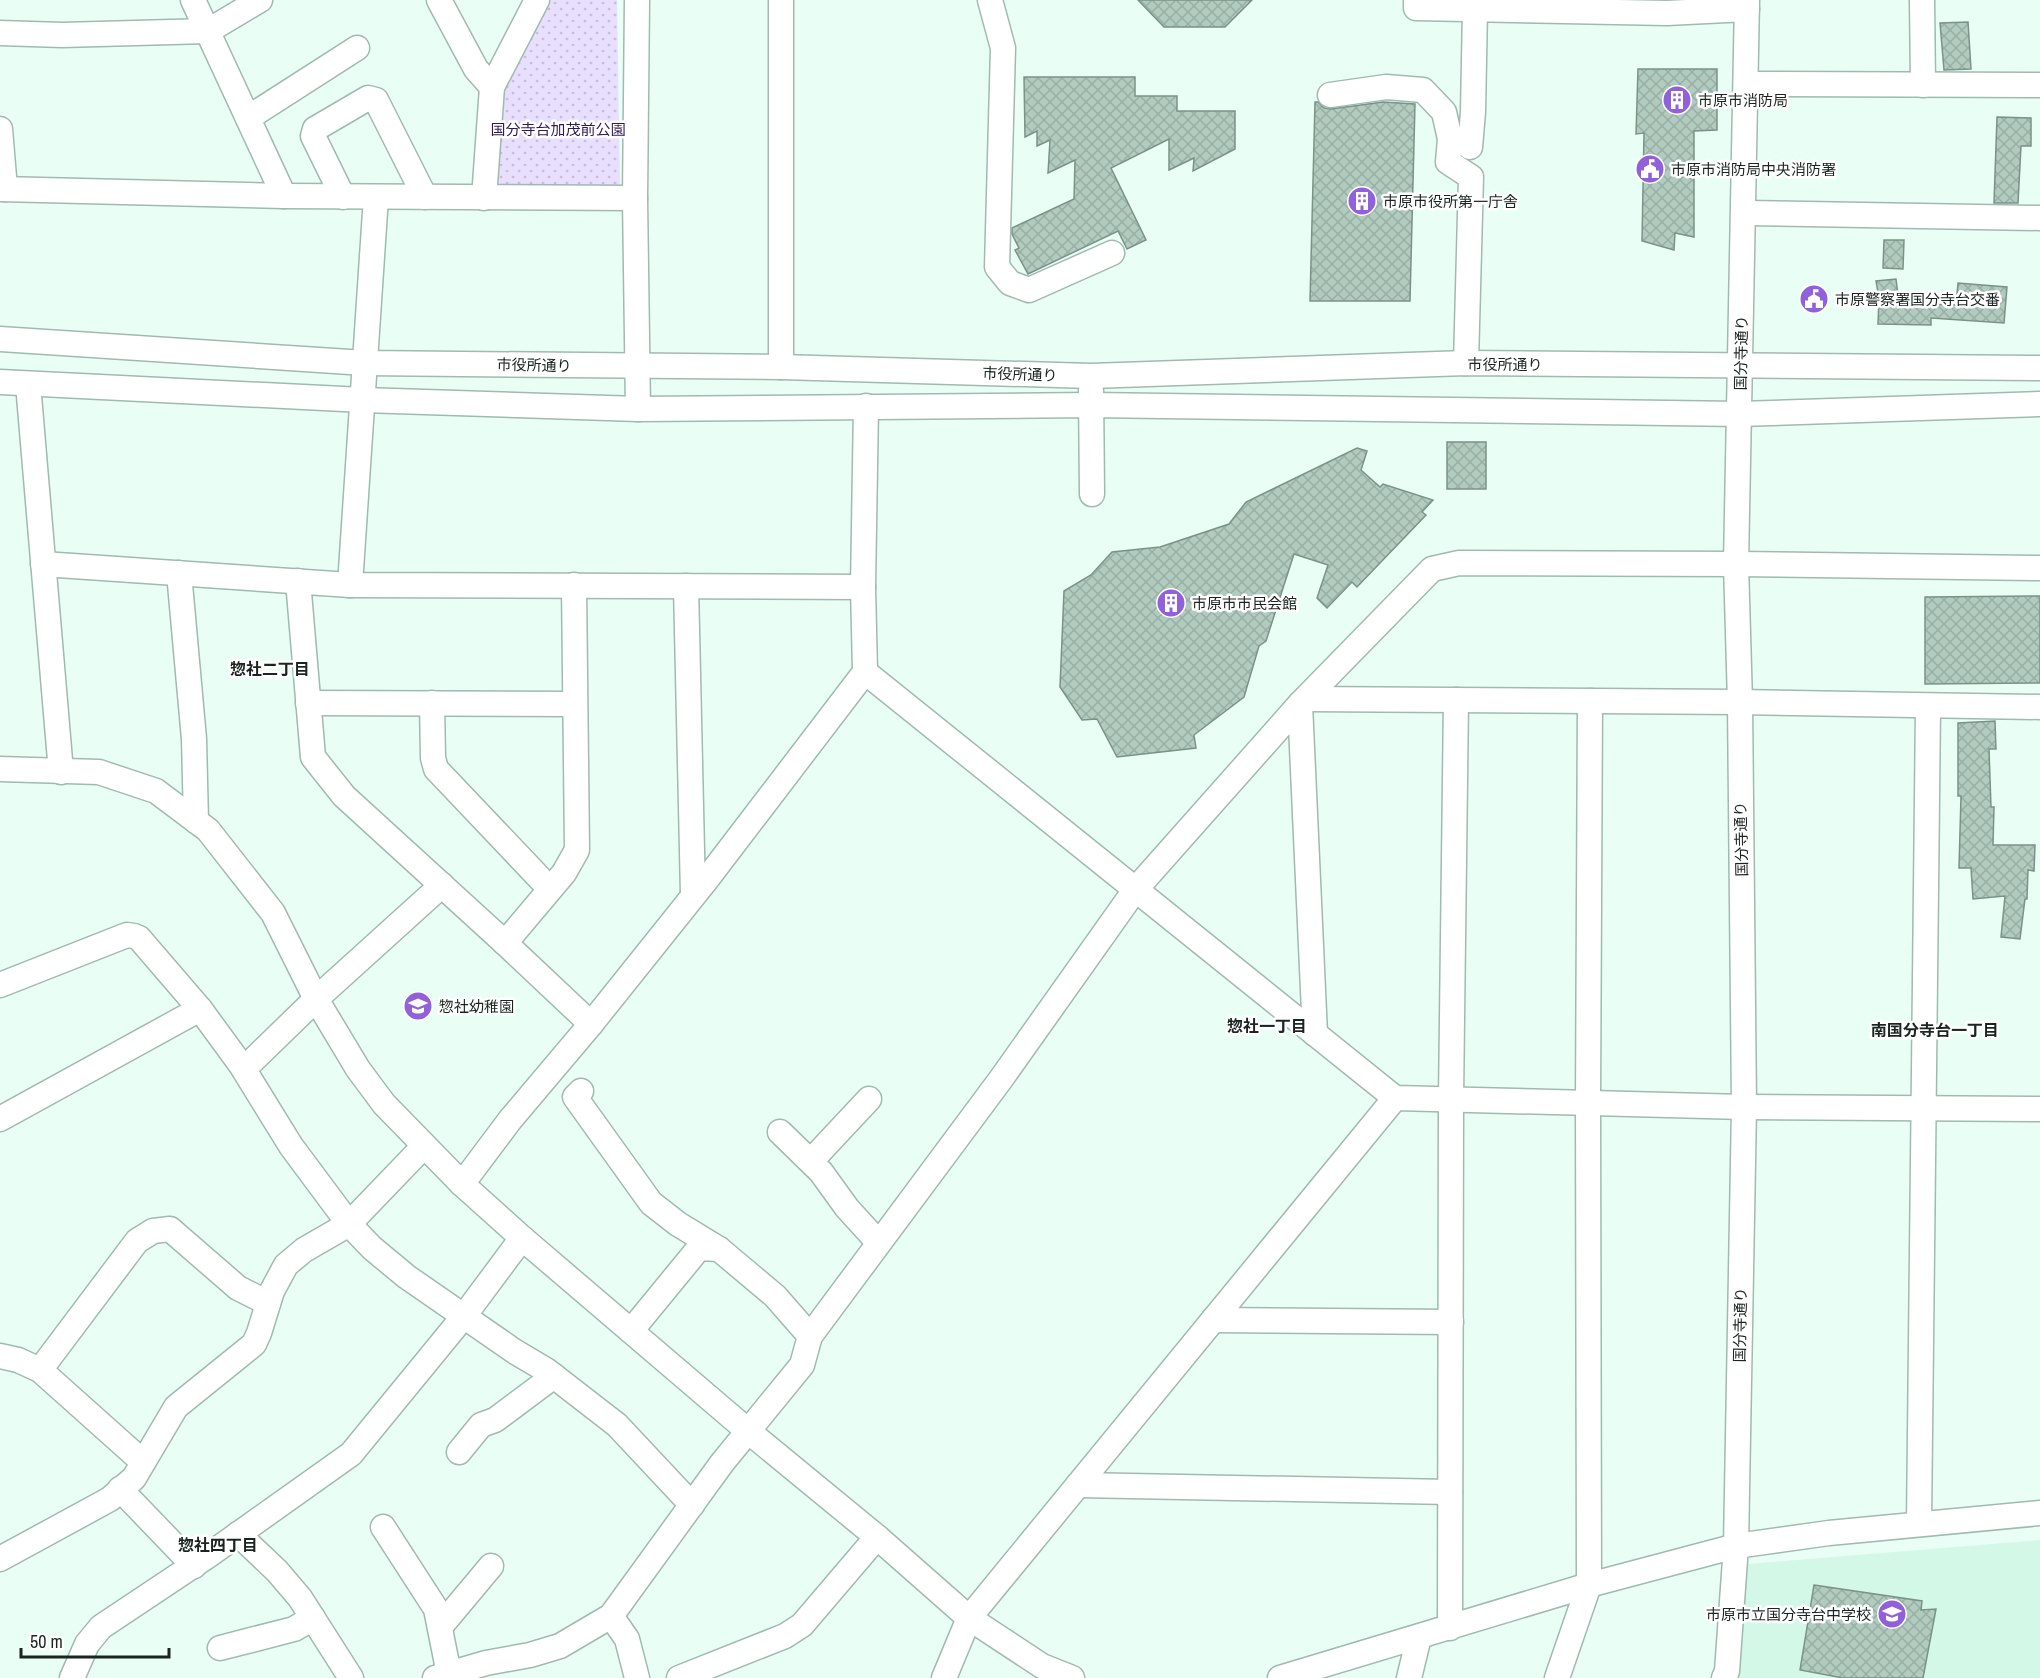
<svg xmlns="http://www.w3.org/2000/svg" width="2040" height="1678" font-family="'Archivo Narrow','Noto Sans JP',sans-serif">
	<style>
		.built { fill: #d4f8e8 }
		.grass { fill: url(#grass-dots) }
		.building { fill: url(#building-cross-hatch); stroke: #7a9387; stroke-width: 1.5 }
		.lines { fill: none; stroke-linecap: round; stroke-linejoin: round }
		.minor-casing { stroke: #a0baaf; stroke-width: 27 }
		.minor { stroke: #fff; stroke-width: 24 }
		.labels { text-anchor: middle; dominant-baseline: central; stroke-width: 5; stroke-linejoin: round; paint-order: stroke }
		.poi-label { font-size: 15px; fill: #1a2420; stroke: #fff; text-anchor: start }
		.park-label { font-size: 15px; fill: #321953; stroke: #fff }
		.street-label { font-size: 15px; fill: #1a2420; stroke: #fff }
		.neighbourhood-label { font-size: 16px; font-weight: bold; fill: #1a2420; stroke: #fff }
	</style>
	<defs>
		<pattern id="grass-dots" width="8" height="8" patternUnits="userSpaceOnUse" patternTransform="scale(1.5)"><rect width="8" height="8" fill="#e8defe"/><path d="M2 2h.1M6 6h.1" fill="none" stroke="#c6bed9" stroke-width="1.8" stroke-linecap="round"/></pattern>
		<pattern id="building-cross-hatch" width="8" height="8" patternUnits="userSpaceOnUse" patternTransform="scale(1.5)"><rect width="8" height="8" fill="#b1cbbf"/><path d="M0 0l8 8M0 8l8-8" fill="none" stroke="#98aea4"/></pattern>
	</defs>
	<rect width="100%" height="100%" fill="#e9fff5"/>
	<path class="built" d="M2040,1540V1678H1736L1740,1665L1747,1564Z"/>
	<path class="grass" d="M549,0H617L620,191H505L498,182V92Z"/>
	<g class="building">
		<path d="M1138,0H1252L1225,27H1164Z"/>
		<path d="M1968,22L1971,69L1944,70L1940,23Z"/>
		<path d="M1638,69H1717V130L1694,131V237L1675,233L1674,250L1642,241L1644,133L1636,134Z"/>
		<path d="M1024,77H1135V96H1177V111H1235V149L1193,171L1194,158L1169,170V139L1111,168L1146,240L1127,249L1118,231L1028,274L1015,250L1019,248L1012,234V228L1074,199L1075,160L1048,173L1050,140L1037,146V131L1025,137Z"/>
		<path d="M1315,102H1318L1324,108L1331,109L1383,102L1415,104L1410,301H1310Z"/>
		<path d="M1997,117L2031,118V146H2021L2018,203H1994Z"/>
		<path d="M1884,240H1904L1903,269L1883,268Z"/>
		<path d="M1896,279L1899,303L1956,305L1958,283L2007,287L2004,323L1931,318V325L1878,324L1879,298L1876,281Z"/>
		<rect x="1447" y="442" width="39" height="47"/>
		<path d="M1357,448L1367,451L1361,470L1380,487L1383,484L1433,500L1422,512L1426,515L1357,587L1352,582L1327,608L1317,598L1328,565L1294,554L1266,641L1259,646L1244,697L1194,735L1196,748L1117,757L1097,719L1082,720L1060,687L1064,591L1091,575L1112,552L1160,547L1229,524L1246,502Z"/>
		<path d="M2040,596V683L1925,684V597Z"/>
		<path d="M1995,721L1996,749H1989L1991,807H1994L1993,845H2035L2034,871L2028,870L2027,899H2025L2020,939L2001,937L2005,896L1973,899L1971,868H1959L1961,796H1958V723Z"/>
		<path d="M1814,1585L1922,1601L1921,1610L1936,1609L1923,1678H1843L1800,1670Z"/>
	</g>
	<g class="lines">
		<g class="minor-casing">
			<g id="minor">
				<path d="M193,0L284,196"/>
				<path d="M439,0L476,69L492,87"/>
				<path d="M637,0L635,198L638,409"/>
				<path d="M990,0L1003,48L997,267L1010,283L1029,290L1112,253"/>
				<path d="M1416,0V8L1667,13L1747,9"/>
				<path d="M1922,0L1923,85"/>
				<path d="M0,33L62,35L208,31L260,0"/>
				<path d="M1746,84L2040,85"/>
				<path d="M1330,95L1386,87L1423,90L1444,112L1450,139L1448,162L1471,177L1466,363"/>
				<path d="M248,118L357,48"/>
				<path d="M0,129L5,189"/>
				<path d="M1470,147L1473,112L1475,9"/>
				<path d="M0,189L284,196L635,198"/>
				<path d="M343,197L313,136L315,129L368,98L376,100L425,197"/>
				<path d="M484,198L492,87L537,0"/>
				<path d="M1744,213L2040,218"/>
				<path d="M0,339L365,363L781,367L1091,376L1466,363L2040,368"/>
				<path d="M781,367V0"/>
				<path d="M0,382L363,400L638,409L1091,405L1740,414L2040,404"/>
				<path d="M28,384L61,772"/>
				<path d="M1091,391L1092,494"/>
				<path d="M43,564L350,585L863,587"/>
				<path d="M179,573L194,739L196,821"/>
				<path d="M298,581L313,757L344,796L505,943L591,1024"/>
				<path d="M350,585L376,197"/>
				<path d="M686,586L693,895"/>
				<path d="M865,672L1395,1098L1744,1107L2040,1109"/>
				<path d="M1306,699L1740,702L2040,707"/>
				<path d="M308,703L574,704"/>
				<path d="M432,703L433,758L436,769L550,889"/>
				<path d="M1300,704L1315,1034"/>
				<path d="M0,769L99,772L156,791L208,830L273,913L316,999L358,1069L384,1104L462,1184L522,1238L748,1431L877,1537L969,1618L1042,1666L1072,1678"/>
				<path d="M505,943L564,873L577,850L574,585"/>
				<path d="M0,985L127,935L134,936L139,938L200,1009L241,1065L291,1146L349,1224L372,1248L407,1277L514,1351L546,1370L617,1425L692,1505"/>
				<path d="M244,1069L316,999L442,885"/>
				<path d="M581,1091L575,1097L651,1203L678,1224L719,1249L775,1296L810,1336"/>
				<path d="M0,1119L200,1009"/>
				<path d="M780,1132L821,1172L847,1208L878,1242"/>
				<path d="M811,1161L869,1099"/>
				<path d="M462,1184L510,1120L591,1024L707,879L865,672L863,587L866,406"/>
				<path d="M1213,1320L1451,1322"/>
				<path d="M631,1331L699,1248L719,1249"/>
				<path d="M0,1356L18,1360L40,1370L143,1462"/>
				<path d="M40,1370L137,1241L153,1231L170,1229L238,1288L268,1303"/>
				<path d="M459,1452L481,1425L495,1420L554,1376"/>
				<path d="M1078,1485L1450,1492"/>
				<path d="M120,1489L194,1566"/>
				<path d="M1919,1524L1928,707"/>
				<path d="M383,1527L436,1609L449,1674"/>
				<path d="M238,1534L277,1571L300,1598L351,1678"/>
				<path d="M0,1559L110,1499L134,1478L176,1407L254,1344L259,1333L272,1291L286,1265L304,1250L349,1224L424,1146"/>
				<path d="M611,1616L627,1639L637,1678"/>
				<path d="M440,1627L491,1566"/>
				<path d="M1450,1628L1451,1099L1456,700"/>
				<path d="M220,1648L294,1629L313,1618"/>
				<path d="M72,1678L87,1644L101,1627L209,1555L351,1454L464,1316L522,1238"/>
				<path d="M435,1678L486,1663L530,1655L560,1646L611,1616L722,1463L802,1365L810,1336L1001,1079L1135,890L1300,704L1432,569L1459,563L1736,564L2040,568"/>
				<path d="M679,1678L785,1636L802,1625L877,1537"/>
				<path d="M944,1678L969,1618L1395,1098"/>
				<path d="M1280,1678L1589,1585L1736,1546L1829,1533L2040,1513"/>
				<path d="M1409,1678L1419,1637"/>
				<path d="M1557,1678L1589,1585L1588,1103L1590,701"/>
				<path d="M1724,1678L1727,1671L1736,1546L1744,1107L1740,702L1736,564L1747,0"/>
			</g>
		</g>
		<use href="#minor" class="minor"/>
	</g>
	<defs>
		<g id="building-disc" transform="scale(1.5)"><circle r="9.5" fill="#9161da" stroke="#fff"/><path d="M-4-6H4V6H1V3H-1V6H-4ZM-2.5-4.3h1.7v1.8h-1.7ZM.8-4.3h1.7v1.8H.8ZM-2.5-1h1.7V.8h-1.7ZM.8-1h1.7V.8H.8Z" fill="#fff"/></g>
		<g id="civic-disc" transform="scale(1.5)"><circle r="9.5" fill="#9161da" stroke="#fff"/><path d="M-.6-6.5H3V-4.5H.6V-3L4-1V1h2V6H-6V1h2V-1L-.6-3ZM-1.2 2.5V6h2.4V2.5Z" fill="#fff"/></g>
		<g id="school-disc" transform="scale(1.5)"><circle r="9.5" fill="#9161da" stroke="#fff"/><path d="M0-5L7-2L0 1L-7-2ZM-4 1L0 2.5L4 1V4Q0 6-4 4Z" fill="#fff"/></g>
	</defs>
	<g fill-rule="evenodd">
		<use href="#building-disc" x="1677" y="100"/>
		<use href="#civic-disc" x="1650" y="169"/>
		<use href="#building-disc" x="1362" y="201"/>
		<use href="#civic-disc" x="1814" y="299"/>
		<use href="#building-disc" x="1171" y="603"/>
		<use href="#school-disc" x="418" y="1006"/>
		<use href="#school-disc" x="1892" y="1614"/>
	</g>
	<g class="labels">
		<g class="poi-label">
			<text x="1698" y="100">市原市消防局</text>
			<text x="1671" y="169">市原市消防局中央消防署</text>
			<text x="1383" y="201">市原市役所第一庁舎</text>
			<text x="1835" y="299">市原警察署国分寺台交番</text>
			<text x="1192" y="603">市原市市民会館</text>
			<text x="439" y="1006">惣社幼稚園</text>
			<text x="1871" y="1614" text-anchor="end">市原市立国分寺台中学校</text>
		</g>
		<g class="park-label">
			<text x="558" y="129">国分寺台加茂前公園</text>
		</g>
		<g class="street-label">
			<text transform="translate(1741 353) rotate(-89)">国分寺通り</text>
			<text x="1505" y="364">市役所通り</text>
			<text transform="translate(534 365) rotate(1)">市役所通り</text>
			<text transform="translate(1020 374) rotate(2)">市役所通り</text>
			<text transform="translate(1741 839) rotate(-91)">国分寺通り</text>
			<text transform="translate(1740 1325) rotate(-89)">国分寺通り</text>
		</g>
		<g class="neighbourhood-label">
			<text x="270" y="669">惣社二丁目</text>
			<text x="1267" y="1026">惣社一丁目</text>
			<text x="1935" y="1030">南国分寺台一丁目</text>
			<text x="218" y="1545">惣社四丁目</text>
		</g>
	</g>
	<path d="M21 1648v9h148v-9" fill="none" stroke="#1a2420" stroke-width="3"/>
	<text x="30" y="1648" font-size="18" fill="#1a2420" stroke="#ffffff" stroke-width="4.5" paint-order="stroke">50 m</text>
</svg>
